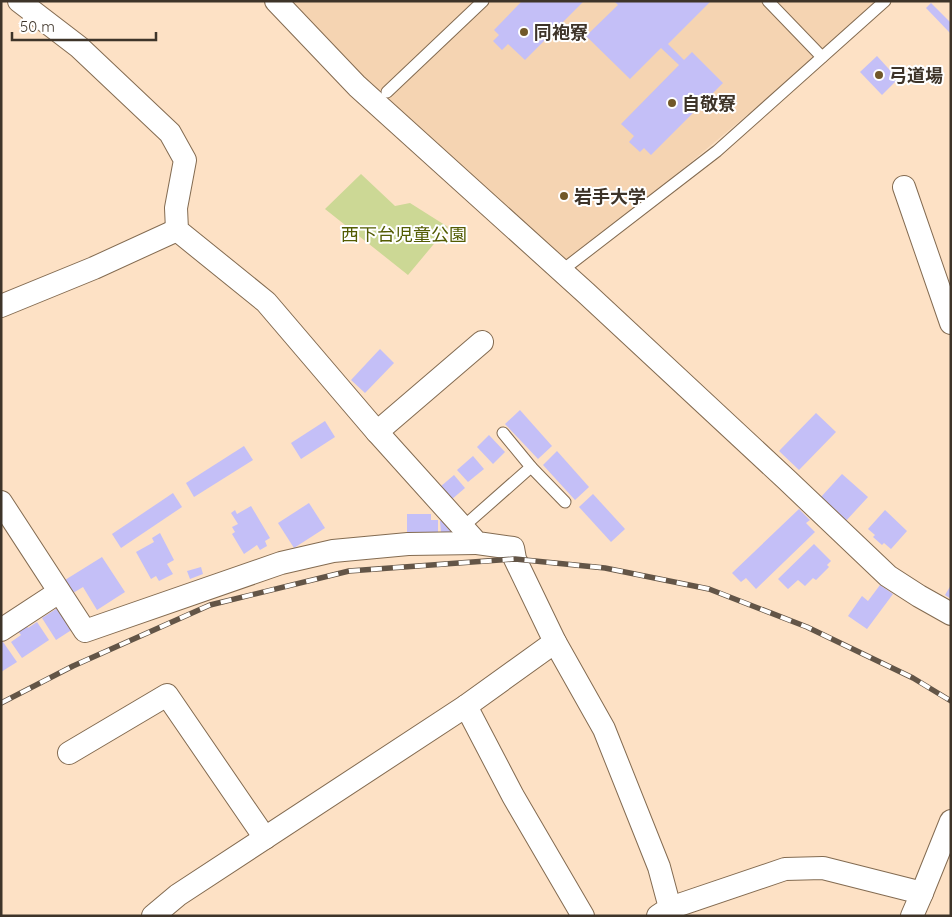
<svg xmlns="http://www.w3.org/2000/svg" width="952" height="917" font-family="Quicksand,'Noto Sans JP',sans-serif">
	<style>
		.built { fill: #f5d4b2 }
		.green { fill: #ccd895 }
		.building { fill: #c4bff7 }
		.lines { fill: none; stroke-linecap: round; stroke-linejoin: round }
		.lane-casing { stroke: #836b51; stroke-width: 13 }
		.street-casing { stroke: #836b51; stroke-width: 24 }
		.lane { stroke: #fff; stroke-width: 11 }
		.street { stroke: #fff; stroke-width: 22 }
		.rail-casing { stroke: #635547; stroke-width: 5.5 }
		.rail { stroke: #fff; stroke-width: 4; stroke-dasharray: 11; stroke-linecap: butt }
		.poi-dot { fill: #715829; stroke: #fff; stroke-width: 2 }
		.labels { text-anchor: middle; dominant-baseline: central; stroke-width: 4; stroke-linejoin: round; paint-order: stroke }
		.poi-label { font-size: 18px; font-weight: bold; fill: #3e3429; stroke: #fff; text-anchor: start }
		.park-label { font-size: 18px; fill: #535c03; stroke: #fff }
	</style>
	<rect width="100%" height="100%" fill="#fde1c5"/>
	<path class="built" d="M284,1H883L560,272Z"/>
	<path class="green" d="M361,174L395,206L410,203L448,227L408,275L325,209Z"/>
	<g class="building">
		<path d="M522,1H584L525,60L508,44L502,50L493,41L499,35L494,30Z"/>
		<path d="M614,1H711L668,44L684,60L692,52L723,83L651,155L644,148L640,152L629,142L634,136L621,124L679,65L661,48L630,79L586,36L618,5Z"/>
		<path d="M931,3L951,23L950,33L926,8Z"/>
		<path d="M877,56L898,79L882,95L860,72Z"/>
		<path d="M380,349L394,363L365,393L351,380Z"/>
		<path d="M520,410L552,446L538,459L505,424Z"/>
		<path d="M816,413L836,432L799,470L779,451Z"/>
		<path d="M325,421L335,437L301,459L291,443Z"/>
		<path d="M489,435L505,452L493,464L477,447Z"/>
		<path d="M244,446L253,460L194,497L186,483Z"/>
		<path d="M557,451L589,487L575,500L543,465Z"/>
		<path d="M473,456L484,469L468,482L457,470Z"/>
		<path d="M842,474L868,497L844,523L837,517L840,514L821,497Z"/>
		<path d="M454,475L465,488L451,500L440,487Z"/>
		<path d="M173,493L182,507L121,548L112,534Z"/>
		<path d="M593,494L625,529L611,542L579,507Z"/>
		<path d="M309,503L325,528L294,548L278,523Z"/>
		<path d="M251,506L270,538L265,541L267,546L260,550L257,545L244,554L232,534L235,532L232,527L238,524L231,513L235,510L237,514Z"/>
		<path d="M799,509L810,520L806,523L815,532L756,589L746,578L741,582L732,573Z"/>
		<path d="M885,510L907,531L891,549L884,543L882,545L873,537L875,535L868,529Z"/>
		<path d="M407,514H431V520H438V533H407Z"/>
		<path d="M440,521H444L453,533H441Z"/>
		<path d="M160,533L174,560L167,564L173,574L159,581L156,576L151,579L136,552L154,542L152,538Z"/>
		<path d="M814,544L831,561L827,565L829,567L816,580L813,578L805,586L798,580L788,589L778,579Z"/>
		<path d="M102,557L125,592L97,610L83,587L73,593L65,580Z"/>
		<path d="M201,567L203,574L190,579L187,571Z"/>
		<path d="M880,585L893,594L867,629L848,616L862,596L868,601Z"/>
		<path d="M951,585V599L945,595Z"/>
		<path d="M59,607L73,629L56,640L42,618Z"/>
		<path d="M37,622L49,640L22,658L11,642L21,635L17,630L26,624L28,628Z"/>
		<path d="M1,639L17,662L1,672Z"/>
	</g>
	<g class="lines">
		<g class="lane-casing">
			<g id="lane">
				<path d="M768,1L822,57"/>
				<path d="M387,92L483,1"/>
				<path d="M560,272L717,151L885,1"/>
				<path d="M503,433L531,467L565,502"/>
				<path d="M463,527L531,467"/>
			</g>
		</g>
		<g class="street-casing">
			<g id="street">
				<path d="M19,1L79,47L170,133L185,160L176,208L177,230L266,302L377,432L477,543L513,548L515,559L555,642L604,729L659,867L670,908L658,916"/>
				<path d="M276,1L357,86L586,293L786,479L888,576L919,596L951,614"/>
				<path d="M904,187L951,323"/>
				<path d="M1,306L94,268L177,230"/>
				<path d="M377,432L482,342"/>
				<path d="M1,502L85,631L281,563L333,551L408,544L477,543"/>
				<path d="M1,630L59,592"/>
				<path d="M555,642L466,706L513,796L583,916"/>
				<path d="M69,753L167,695L265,838"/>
				<path d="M670,908L785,869L823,868L922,893"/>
				<path d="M153,916L178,895L466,706"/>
				<path d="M912,916L922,893L951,821"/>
			</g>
		</g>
		<use href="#lane" class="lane"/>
		<use href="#street" class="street"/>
		<g class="rail-casing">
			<path id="rail" d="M1,703L73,666L210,605L349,571L515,559L605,568L709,589L807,627L913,678L951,701"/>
		</g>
		<use href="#rail" class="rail"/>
	</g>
	<g class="poi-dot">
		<circle cx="524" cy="32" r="5"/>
		<circle cx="879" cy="75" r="5"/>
		<circle cx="672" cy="103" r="5"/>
		<circle cx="564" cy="196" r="5"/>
	</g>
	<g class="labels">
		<g class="poi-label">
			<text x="534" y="32">同袍寮</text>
			<text x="889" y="75">弓道場</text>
			<text x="682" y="103">自敬寮</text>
			<text x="574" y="196">岩手大学</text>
		</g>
		<g class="park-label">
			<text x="404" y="234">西下台児童公園</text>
		</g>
	</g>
	<rect width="952" height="917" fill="none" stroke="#3e3429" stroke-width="5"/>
	<path d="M12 32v8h144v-8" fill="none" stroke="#3e3429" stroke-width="2.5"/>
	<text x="20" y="32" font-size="15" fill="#3e3429" stroke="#ffffff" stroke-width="4" paint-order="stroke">50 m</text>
</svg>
